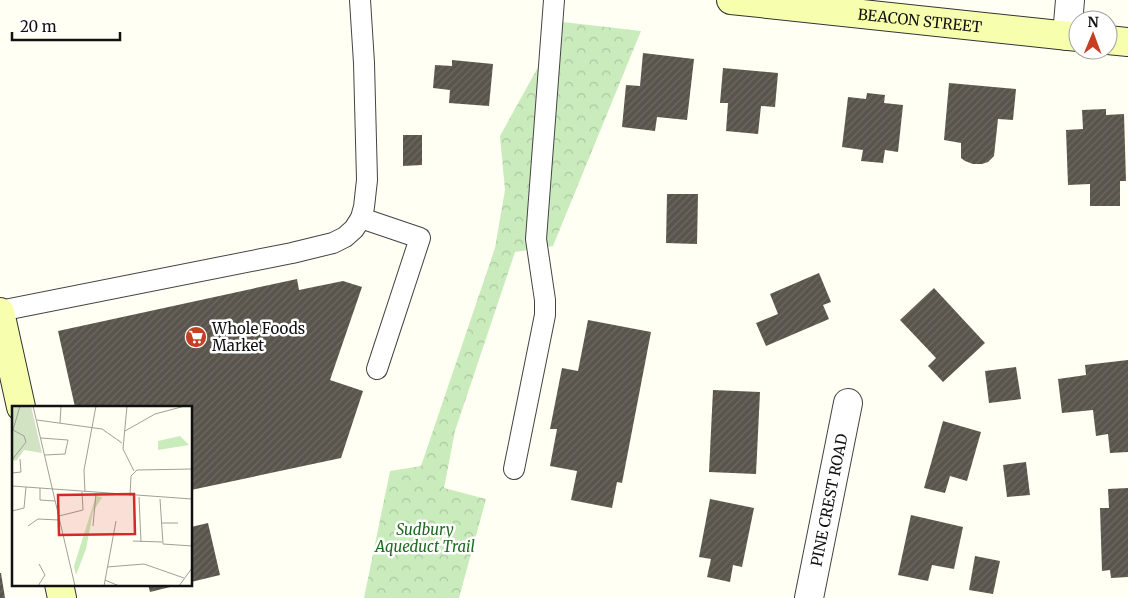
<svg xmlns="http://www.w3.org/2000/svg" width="1128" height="598" font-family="Merriweather,serif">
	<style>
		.park { fill: url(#park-crowns) }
		.building { fill: url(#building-hatch) }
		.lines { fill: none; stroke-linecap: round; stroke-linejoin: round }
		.service-casing { stroke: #444; stroke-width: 22 }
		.minor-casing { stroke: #444; stroke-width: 30 }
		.secondary-casing { stroke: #333; stroke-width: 30 }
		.service { stroke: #fff; stroke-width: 20 }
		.minor { stroke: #fff; stroke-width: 28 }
		.secondary { stroke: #f7ffaf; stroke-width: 28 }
		.labels { text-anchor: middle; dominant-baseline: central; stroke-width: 5; stroke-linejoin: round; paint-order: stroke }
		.street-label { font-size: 15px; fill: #111; stroke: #fff }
		.poi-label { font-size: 15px; fill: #111; stroke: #fff; text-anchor: start }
		.park-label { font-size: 15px; font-style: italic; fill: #1e6b1f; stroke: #fff }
		.inset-road { fill: none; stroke: #a0a099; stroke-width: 1 }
		.view { fill: #d62828; fill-opacity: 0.15; stroke: #d62828; stroke-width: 2.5 }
		.inset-edge { fill: none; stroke: #111; stroke-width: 2.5 }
	</style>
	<defs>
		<pattern id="park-crowns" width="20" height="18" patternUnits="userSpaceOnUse" patternTransform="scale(1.25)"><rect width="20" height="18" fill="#caebbc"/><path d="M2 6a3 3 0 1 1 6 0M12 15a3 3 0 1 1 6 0" fill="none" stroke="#acc8a1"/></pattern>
		<pattern id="building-hatch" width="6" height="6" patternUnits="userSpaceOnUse" patternTransform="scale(1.25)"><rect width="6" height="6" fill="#5a554c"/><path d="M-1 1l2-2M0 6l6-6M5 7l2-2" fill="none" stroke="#6d6962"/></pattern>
	</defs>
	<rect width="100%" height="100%" fill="#fffff4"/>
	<path class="park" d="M563,22L641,31L553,246L515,252L455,431L444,488L486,499L459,598H364L390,471L421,466L495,248L505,190L500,136Z"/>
	<g class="building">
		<path d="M643,53L694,59L687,120L657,117L655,131L622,127L626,85L640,86Z"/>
		<path d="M452,60L493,64L489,106L449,103L450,90L433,88L435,65L452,66Z"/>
		<path d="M723,68L778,73L775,107L761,106L758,134L726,131L728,103H720Z"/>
		<path d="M949,83L1016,89L1013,120L998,119L994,156L988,162L982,164H973L965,161L961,158V143L944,140Z"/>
		<path d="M867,93L885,95L884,103L903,105L898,152L885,150L883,163L861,161L863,150L842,147L848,97L866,99Z"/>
		<path d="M1106,109V115L1124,114L1126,181H1120V206H1090V184L1068,185L1066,130L1083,129L1082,110Z"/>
		<path d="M403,135H422V165L403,166Z"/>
		<path d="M667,194H698L697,244L666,243Z"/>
		<path d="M819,273L831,302L823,305L829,319L766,346L756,323L778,314L770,294Z"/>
		<path d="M297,279L299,290L343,281L362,287L330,380L363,391L341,458L191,490V407H75L58,331Z"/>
		<path d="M934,288L985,343L943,382L928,366L936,358L900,320Z"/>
		<path d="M588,320L651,332L622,483L617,482L612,508L571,500L577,471L550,466L557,429H550L562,368L578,371Z"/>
		<path d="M1128,360V452L1110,453L1108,434L1096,436L1093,410L1062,413L1058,379L1086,375L1085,365Z"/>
		<path d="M1016,367L1021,399L989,403L985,371Z"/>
		<path d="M713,390L760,392L756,474L709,472Z"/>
		<path d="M943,421L981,432L967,481L950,476L945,493L924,488Z"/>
		<path d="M1026,462L1030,495L1007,497L1003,465Z"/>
		<path d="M1128,488V577L1111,578L1110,570L1102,571L1100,508H1109L1108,489Z"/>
		<path d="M710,499L754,508L742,567L733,565L730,582L707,577L711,559L699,557Z"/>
		<path d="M911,515L963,527L954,569L932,565L928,581L898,575Z"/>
		<path d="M208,523L220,575L191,582V527Z"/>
		<path d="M975,556L1000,561L993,594L969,590Z"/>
		<path d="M0,573H1L5,598H0Z"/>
		<path d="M148,584H178V585L150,592Z"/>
	</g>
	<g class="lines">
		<g class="service-casing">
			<g id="service">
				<path d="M361,218L420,238L377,369"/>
				<path d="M0,311L292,253L333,243L345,237L354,229L361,218L364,207L367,180L364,63L360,0"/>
				<path d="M514,469L545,315V300L536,239L554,0"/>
			</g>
		</g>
		<g class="minor-casing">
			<g id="minor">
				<path d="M1067,36L1070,0"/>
				<path id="s1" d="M809,598L848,403"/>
			</g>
		</g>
		<g class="secondary-casing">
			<g id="secondary">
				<path id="s2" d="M731,0L1078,37"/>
				<path d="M1108,40L1128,42"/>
				<path d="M0,312L21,407"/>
				<path d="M59,584L62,598"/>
			</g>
		</g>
		<use href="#service" class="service"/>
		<use href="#minor" class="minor"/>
		<use href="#secondary" class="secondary"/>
	</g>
	<defs>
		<g id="supermarket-disc" transform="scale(1.125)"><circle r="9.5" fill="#c63f24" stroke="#fff"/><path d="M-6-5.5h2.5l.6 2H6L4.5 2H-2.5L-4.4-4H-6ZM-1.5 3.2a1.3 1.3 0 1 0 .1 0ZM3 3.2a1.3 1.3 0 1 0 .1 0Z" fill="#fff"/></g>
	</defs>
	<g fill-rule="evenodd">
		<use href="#supermarket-disc" x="196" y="337"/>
	</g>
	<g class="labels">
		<g class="street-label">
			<text stroke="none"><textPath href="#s2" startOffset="190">BEACON STREET</textPath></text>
			<text stroke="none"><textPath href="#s1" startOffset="100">PINE CREST ROAD</textPath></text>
		</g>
		<g class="poi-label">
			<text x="212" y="328">Whole Foods<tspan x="212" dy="17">Market</tspan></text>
		</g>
		<g class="park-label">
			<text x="425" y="529">Sudbury<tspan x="425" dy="17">Aqueduct Trail</tspan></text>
		</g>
	</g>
	<g transform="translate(12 406)">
		<rect width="180" height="180" fill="#fffff4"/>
		<path d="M0,0H19L30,47L12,44L5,54L0,55Z" fill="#d2e3c3"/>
		<path d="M168,30L177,39L146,44V35ZM84,90L90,91L81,106L74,143L64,169L62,160Z" fill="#caebbc"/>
		<path class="inset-road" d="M21,0L63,180M115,0L111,43L122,65M25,14L90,23L110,37M48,17L49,0M113,25L143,8L173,0M29,32L56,34L53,48L33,49M0,54L14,36L12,30L1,24L8,0M0,67L9,66L8,53M0,80L180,93M28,82V94L43,95M73,86L72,64L84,0M118,90L119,70L125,64L180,63M127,91L129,136M148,93L151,138L180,140M0,105L12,102L14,81M47,110L71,104L70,86M149,117H166M16,120L26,113L47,114M81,120L84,87M121,135L150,136M95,161L132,158L172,172M93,174L107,180M26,180L33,169L27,158M92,180L104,115M167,180L180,162"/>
		<path class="view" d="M122,88L123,128L47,129L46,89Z"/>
		<rect width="180" height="180" class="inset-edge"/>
	</g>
	<g transform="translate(1093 35) rotate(1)"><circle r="24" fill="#ffffff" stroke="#a0a0a0"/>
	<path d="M0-4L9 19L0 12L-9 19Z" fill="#c63f24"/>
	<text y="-8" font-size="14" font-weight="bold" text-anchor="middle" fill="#111111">N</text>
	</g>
	<path d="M12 32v8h108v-8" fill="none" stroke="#111111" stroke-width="2.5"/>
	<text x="20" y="32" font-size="15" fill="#111111" stroke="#ffffff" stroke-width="4" paint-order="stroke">20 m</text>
</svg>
